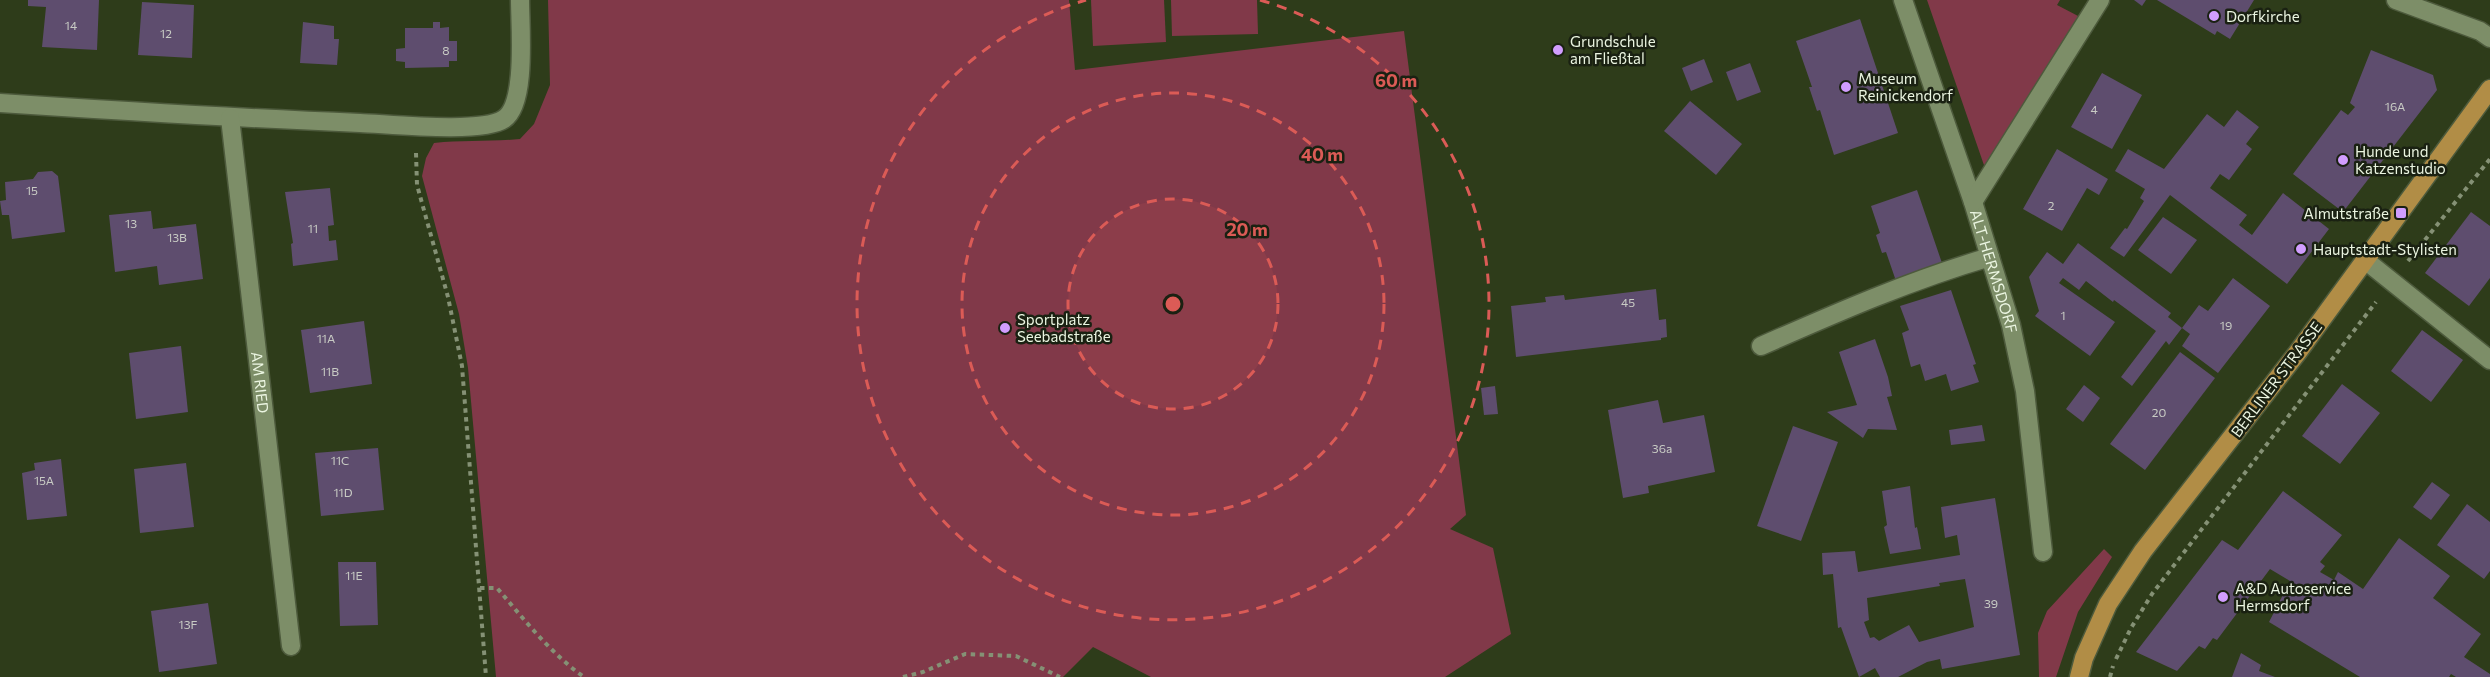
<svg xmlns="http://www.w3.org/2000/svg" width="2490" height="677" font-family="Commissioner,sans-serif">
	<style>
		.green { fill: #813949 }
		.building { fill: #5e4d6e; fill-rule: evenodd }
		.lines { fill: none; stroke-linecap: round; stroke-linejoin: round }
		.minor-casing { stroke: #4d5a3c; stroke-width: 21 }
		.major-casing { stroke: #4d5a3c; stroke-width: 21 }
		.path { stroke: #859175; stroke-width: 4; stroke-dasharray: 4.5 4.5; stroke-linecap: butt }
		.minor { stroke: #7d8e68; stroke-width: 18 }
		.major { stroke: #b18d46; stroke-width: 18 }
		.ring { fill: none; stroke: #db5b56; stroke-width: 3; stroke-dasharray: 10 8 }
		.poi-dot { fill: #d19dfe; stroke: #1a2112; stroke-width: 2 }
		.labels { text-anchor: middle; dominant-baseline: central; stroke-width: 5; stroke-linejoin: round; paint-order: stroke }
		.number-label { font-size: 12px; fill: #c8cbc4 }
		.poi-label { font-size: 15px; fill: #ebf5e1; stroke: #1a2112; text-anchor: start }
		.street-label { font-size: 15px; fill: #ebf5e1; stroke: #1a2112 }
		.centre { fill: #db5b56; stroke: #1a2112; stroke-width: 3 }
		.ring-label { font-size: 18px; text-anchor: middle; font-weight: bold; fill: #db5b56; stroke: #1a2112; stroke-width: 5; stroke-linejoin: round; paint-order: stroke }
	</style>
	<rect width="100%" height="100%" fill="#2e3c1a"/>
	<g class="green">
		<path d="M548,0H1069L1075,70L1404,31L1466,515L1450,529L1493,548L1511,634L1445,677H1151L1093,647L1063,677H496L468,368L459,314L422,176L426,158L434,143C463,140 491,142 520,139L534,124L550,85Z"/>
		<path d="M1091,0H1164L1166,42L1093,46Z"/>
		<path d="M1171,0H1257L1258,34L1172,36Z"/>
		<path d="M1927,0H2060L2057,5L2080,17L1986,171Z"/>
		<path d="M2104,549L2112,557L2078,612L2056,677H2039L2038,633L2047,611Z"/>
	</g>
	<g class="building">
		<path d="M28,0H99L97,50L42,47L46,7L28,6Z"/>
		<path d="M2134,0H2146L2142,6Z"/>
		<path d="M2157,0H2254L2230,39L2217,31L2215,35Z"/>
		<path d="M142,2L194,5L192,58L138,55Z"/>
		<path d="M1860,19L1898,133L1834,155L1820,110L1817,111L1809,87H1812L1796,41Z"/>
		<path d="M303,22L334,26V39H339L337,65L300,63Z"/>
		<path d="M433,22H440V28L449,27V41H457V61H449V67L405,68V62L396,61V49L405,48V28H433Z"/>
		<path d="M2371,50L2433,75L2437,90L2343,212L2293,174L2341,110L2348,115L2355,107L2350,103Z"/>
		<path d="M1704,59L1713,82L1691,91L1682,68Z"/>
		<path d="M1750,63L1761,92L1737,101L1726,72Z"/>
		<path d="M2102,73L2142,95L2112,149L2071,127Z"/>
		<path d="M1690,101L1742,144L1716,175L1664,131Z"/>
		<path d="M2237,110L2259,127L2246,144L2252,149L2229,180L2220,174L2210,188L2247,215L2239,225L2252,235L2283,193L2329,229L2287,284L2170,195L2124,257L2110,248L2125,228L2127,229L2144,201L2140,198L2145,189L2115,171L2128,149L2164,169L2207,114L2224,127Z"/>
		<path d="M2057,149L2108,179L2099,195L2087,188L2062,231L2023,209Z"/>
		<path d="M52,171L58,176L65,232L12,239L9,215H2L0,201L6,200L5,182L33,179L38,172Z"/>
		<path d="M330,188L334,225L328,226L329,241L336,240L338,260L293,266L291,244L293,243L285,192Z"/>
		<path d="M1917,190L1943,266L1896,281L1886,252L1882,253L1876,235L1880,233L1871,206Z"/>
		<path d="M151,211L153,229L196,224L203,279L159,285L157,266L115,272L109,215Z"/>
		<path d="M2471,212L2490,226V278L2469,306L2425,273Z"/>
		<path d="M2163,217L2197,240L2171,274L2138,250Z"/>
		<path d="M2078,243L2171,313L2168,317L2182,328L2169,345L2166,341L2132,386L2121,377L2156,331L2114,300L2113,302L2086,281L2079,290L2063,278L2059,283L2115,322L2090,356L2035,316L2039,311L2029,277L2047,252L2063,264Z"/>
		<path d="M2233,278L2270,306L2218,373L2182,346L2190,334L2182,328L2199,305L2208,311Z"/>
		<path d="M1656,289L1659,320L1666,319L1667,337L1661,338V340L1516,357L1511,306L1546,302L1545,297L1564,295L1565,300Z"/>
		<path d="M1951,290L1976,364L1973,365L1979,382L1951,391L1946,374L1925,381L1920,364L1911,367L1902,333L1909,330L1900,306Z"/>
		<path d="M364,321L372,384L310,393L301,330Z"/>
		<path d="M2422,330L2463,360L2431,402L2391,371Z"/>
		<path d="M1875,339L1888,377L1892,396L1887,397L1897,430L1868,429L1863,438L1827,412L1857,405L1839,352Z"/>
		<path d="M181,346L188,412L136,419L129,353Z"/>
		<path d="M2180,352L2215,378L2145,470L2110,444Z"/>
		<path d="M2342,384L2380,413L2340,464L2302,436Z"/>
		<path d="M2084,385L2100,398L2083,422L2066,409Z"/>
		<path d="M1495,386L1498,414L1484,415L1481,388Z"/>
		<path d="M1658,400L1663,423L1704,415L1715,472L1648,486L1649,493L1623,498L1608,410Z"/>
		<path d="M1982,425L1985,441L1951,445L1949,430Z"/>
		<path d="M1793,426L1838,442L1801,541L1757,526Z"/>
		<path d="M378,448L384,510L321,516L315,453Z"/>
		<path d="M61,459L67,516L27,520L22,473L35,470L34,463Z"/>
		<path d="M186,463L194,527L140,533L134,469Z"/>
		<path d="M2432,482L2450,495L2431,520L2413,507Z"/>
		<path d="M1910,486L1915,528L1917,527L1921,549L1890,554L1884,527L1887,525L1882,491Z"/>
		<path d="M2283,491L2342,535L2320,562L2325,566L2320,572L2334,580L2338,572L2363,589L2399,538L2450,576L2433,598L2481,634L2464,657L2490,674V677H2456L2451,674L2449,677H2360L2269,622L2290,581L2270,569L2217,640L2213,638L2205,649L2199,646L2177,671L2136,652L2222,540L2238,550Z"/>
		<path d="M1995,498L2020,655L1942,669L1940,659L1927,662L1898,677H1880L1875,668L1859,677L1841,627L1838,628L1833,574L1823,575L1822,553L1855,551L1858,572L1960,555L1957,535L1945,538L1941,507ZM1965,579L1974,627L1919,642L1909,625L1879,641L1874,637L1870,638L1864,622L1869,620L1867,598L1940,586L1939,583Z"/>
		<path d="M2467,504L2490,522V571L2484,579L2437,545Z"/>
		<path d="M338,562H376L378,625L340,626Z"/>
		<path d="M208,603L217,664L159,672L151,611Z"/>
		<path d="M2241,653L2261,665L2259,671L2275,677H2232Z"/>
	</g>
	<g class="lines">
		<g class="minor-casing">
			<g id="minor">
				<path id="s1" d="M1903,0L1973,202L2011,325L2025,391L2043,552"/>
				<path d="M2396,0L2480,31L2490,38"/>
				<path d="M0,103C120,111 240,118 360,123C389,124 482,134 504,119C527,104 520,26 520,0"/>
				<path id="s2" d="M230,118L291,646"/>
				<path d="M1973,202L2100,0"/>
				<path d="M2365,260L2490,360"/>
				<path d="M1761,346C1836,313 1911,280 1990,257"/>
			</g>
		</g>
		<g class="major-casing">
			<path id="major" d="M2079,677L2084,658L2108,604L2143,551L2298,352L2490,89"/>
		</g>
		<g class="path">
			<path d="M416,153L417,185L448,297L462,366L486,677"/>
			<path d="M2408,261L2490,159"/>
			<path d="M480,588H497C524,619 550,653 584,677"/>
			<path d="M2116,659L2131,628L2152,594L2376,302"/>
			<path d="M903,677L923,672L965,654L1016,656L1060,677"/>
			<path d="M2110,677L2113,666"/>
		</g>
		<use href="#minor" class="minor"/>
		<use href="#major" class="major"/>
	</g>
	<circle cx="1173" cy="304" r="105" fill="#db5b56" fill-opacity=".12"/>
	<g class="ring">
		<circle cx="1173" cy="304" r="105"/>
		<circle cx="1173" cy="304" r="211"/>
		<path d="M1260 0A316 316 0 1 1 1086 0"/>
	</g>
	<g class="poi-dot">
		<circle cx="2214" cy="16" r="6"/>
		<circle cx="1558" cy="50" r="6"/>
		<circle cx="1846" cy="87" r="6"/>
		<circle cx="2343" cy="160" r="6"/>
		<rect x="2395" y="207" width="12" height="12" rx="3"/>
		<circle cx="2301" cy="249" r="6"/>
		<circle cx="1005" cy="328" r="6"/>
		<circle cx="2223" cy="597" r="6"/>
	</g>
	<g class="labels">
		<g class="number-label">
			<text x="71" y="25">14</text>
			<text x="166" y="33">12</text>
			<text x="446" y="50">8</text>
			<text x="2395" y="106">16A</text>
			<text x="2094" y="109">4</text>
			<text x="32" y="190">15</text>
			<text x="2051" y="205">2</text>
			<text x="131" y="223">13</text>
			<text x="313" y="228">11</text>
			<text x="177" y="237">13B</text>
			<text x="1628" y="302">45</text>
			<text x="2063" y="315">1</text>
			<text x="2226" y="325">19</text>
			<text x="326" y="338">11A</text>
			<text x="330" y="371">11B</text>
			<text x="2159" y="412">20</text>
			<text x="1662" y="448">36a</text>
			<text x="340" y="460">11C</text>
			<text x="44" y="480">15A</text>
			<text x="343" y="492">11D</text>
			<text x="354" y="575">11E</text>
			<text x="1991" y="603">39</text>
			<text x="188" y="624">13F</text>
		</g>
		<g class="poi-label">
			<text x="2226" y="16">Dorfkirche</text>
			<text x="1570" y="41">Grundschule<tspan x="1570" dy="17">am Fließtal</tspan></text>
			<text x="1858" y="78">Museum<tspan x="1858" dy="17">Reinickendorf</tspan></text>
			<text x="2355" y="151">Hunde und<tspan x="2355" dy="17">Katzenstudio</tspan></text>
			<text x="2389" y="213" text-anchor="end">Almutstraße</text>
			<text x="2313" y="249">Hauptstadt-Stylisten</text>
			<text x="1017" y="319">Sportplatz<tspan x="1017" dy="17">Seebadstraße</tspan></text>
			<text x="2235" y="588">A&amp;D Autoservice<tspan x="2235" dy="17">Hermsdorf</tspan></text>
		</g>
		<g class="street-label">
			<text stroke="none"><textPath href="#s1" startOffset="286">ALT-HERMSDORF</textPath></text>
			<text transform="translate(2276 379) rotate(-53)">BERLINER STRASSE</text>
			<text stroke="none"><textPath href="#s2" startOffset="266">AM RIED</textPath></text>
		</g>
	</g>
	<circle cx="1173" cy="304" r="9" class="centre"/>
	<g class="ring-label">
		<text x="1396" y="87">60 m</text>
		<text x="1322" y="161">40 m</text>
		<text x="1247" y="236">20 m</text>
	</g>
</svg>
